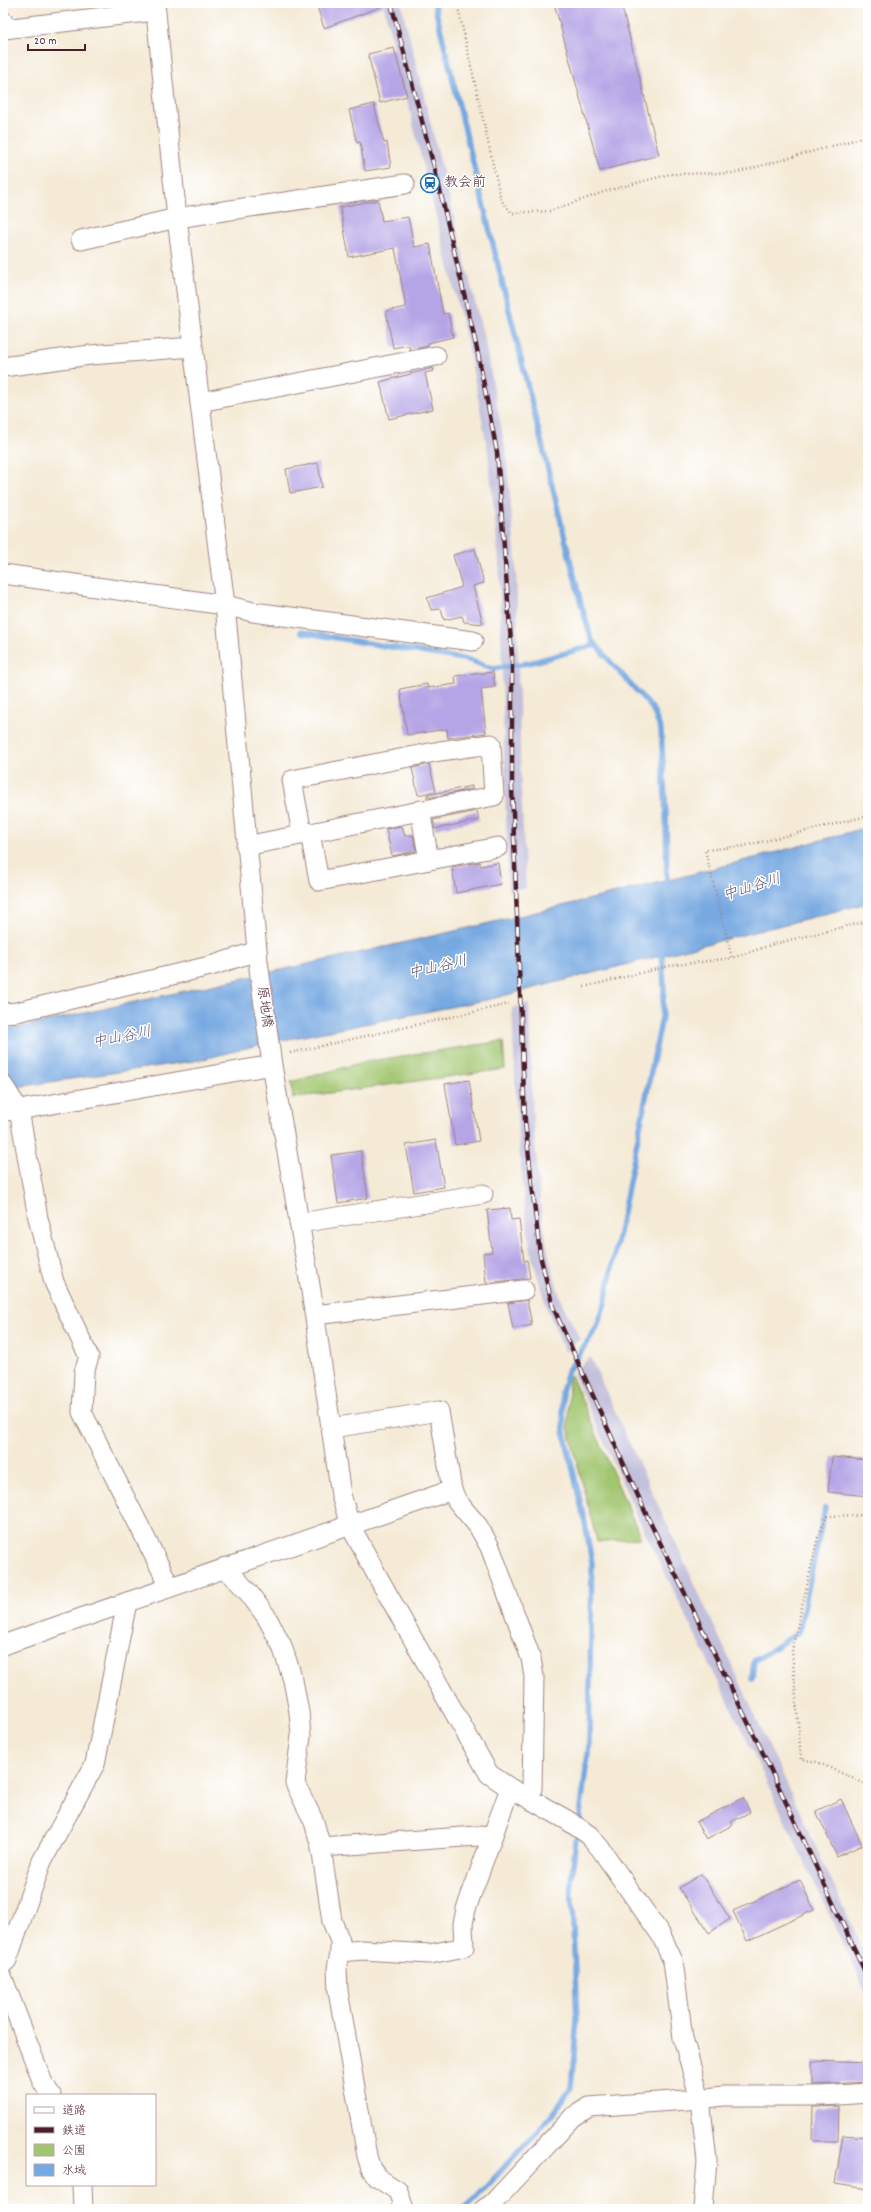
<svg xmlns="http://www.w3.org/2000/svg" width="871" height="2212" font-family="Dekko,'Klee One',sans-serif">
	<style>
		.industrial { fill: #c3c0db }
		.green { fill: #a2c670; stroke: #76724e }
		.water { fill: #76a8e1; stroke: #606486 }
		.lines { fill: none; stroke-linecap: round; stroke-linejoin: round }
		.stream { stroke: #76a8e1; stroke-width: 5.5 }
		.building { fill: #b5a5e6 }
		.minor-casing { stroke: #9f8480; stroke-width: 21 }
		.path { stroke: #9f8480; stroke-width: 2.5; stroke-dasharray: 1 3; stroke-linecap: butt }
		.minor { stroke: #fff; stroke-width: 19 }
		.rail-casing { stroke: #4a1f2b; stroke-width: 4.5 }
		.rail { stroke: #fff; stroke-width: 3; stroke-dasharray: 9; stroke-linecap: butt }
		.labels { text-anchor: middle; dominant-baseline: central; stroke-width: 3; stroke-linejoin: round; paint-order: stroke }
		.poi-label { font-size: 14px; fill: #4a1f2b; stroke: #fff; text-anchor: start }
		.street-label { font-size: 14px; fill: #4a1f2b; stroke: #fff }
		.water-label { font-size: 15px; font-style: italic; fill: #5c5674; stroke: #fff }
	</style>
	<rect width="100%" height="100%" fill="#fff"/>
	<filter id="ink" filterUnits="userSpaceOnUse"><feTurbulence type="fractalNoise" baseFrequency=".025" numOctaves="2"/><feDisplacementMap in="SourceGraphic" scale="8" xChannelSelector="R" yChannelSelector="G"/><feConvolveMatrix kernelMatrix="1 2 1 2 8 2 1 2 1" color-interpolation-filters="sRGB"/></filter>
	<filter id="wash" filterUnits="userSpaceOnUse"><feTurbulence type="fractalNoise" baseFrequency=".012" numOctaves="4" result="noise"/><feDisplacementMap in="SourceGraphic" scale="16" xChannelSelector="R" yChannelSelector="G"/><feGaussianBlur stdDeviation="0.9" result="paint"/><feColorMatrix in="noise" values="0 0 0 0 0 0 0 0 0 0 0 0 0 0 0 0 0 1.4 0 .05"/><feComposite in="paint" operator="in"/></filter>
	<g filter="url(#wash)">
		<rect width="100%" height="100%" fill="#f4ead6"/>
		<g class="industrial">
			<path d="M383,3H401L486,346L506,453L516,562L521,787L526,888L508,891L499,562L488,452L469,350Z"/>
			<path d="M529,1003L533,1120L541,1209L548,1253L561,1301L580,1339L565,1352L547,1309L532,1257L525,1212L517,1123L512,1008Z"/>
			<path d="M590,1357L868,1960V1997L753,1753L640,1522L573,1373Z"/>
		</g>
		<g class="green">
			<path d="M503,1041L505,1069L293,1098L291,1082L363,1062Z"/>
			<path d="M571,1375L641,1538L597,1542L568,1427L569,1377Z"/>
		</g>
		<path class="water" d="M868,827V903L491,999L258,1045L200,1060L3,1089V1028L21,1027C304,964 589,906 868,827Z"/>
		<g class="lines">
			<g class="stream">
				<path d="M434,3L581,604L592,641L652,708L661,730L666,816L667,886"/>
				<path d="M301,632L469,660L493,669L533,662L595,645"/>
				<path d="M752,1678L754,1661L799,1632L825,1508"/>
				<path d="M579,1823L589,1745L592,1563L585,1523L564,1431L562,1392L568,1371L597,1327L605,1303L662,1017L664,988L662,948"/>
				<path d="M464,2209L475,2199L553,2114L571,2088L577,2020L571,1880L577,1832"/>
			</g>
		</g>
		<g id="blocks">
			<g class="building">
				<path d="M316,3H382L383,6L324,28Z"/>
				<path d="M554,3H621L659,155L600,171Z"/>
				<path d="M394,48L407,96L380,103L368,54Z"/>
				<path d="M374,104L384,143L387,142L391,167L365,171L360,142L357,143L349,110Z"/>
				<path d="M378,200L382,221L408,217L414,247L430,244L443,314L448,313L453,337L428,343V346L410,350L408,345L393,348L386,311L406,307L395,248L349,257L340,207Z"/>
				<path d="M433,368L434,371L425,373L433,409L389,419L380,382Z"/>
				<path d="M318,463L322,487L290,493L286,469Z"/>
				<path d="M475,549L484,583L473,586L483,624L464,622L462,616L444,620L441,609L431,610L427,598L462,587L453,555Z"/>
				<path d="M493,672L495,687L481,689L486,733L448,738L447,729L407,735L400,689L427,684L428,688L456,684L455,676Z"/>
				<path d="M429,764L436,791L418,795L412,768Z"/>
				<path d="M472,786V789L427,798V795Z"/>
				<path d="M477,811L479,820L435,829L433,820Z"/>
				<path d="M402,826L405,836L413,835L416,851L392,856L386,829Z"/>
				<path d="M480,862V866L498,863L501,884L456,893L452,867Z"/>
				<path d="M469,1080L479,1141L455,1145L445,1084Z"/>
				<path d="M436,1140L444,1187L414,1192L406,1145Z"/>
				<path d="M361,1151L368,1198L338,1203L331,1155Z"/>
				<path d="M510,1208L511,1220L519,1219L524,1261L527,1260L530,1278L486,1283L483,1253L492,1252L487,1210Z"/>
				<path d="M527,1300L532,1325L513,1329L508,1303Z"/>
				<path d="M832,1457L868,1460V1496L828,1492Z"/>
				<path d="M743,1798L750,1812L731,1822L733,1825L706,1839L696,1822Z"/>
				<path d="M841,1799L862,1845L837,1857L816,1811Z"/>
				<path d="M701,1874L730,1919L709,1933L679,1888Z"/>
				<path d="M800,1880L814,1910L747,1941L733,1911Z"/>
				<path d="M812,2061L868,2063V2082L812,2085Z"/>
				<path d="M839,2106L838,2141H812L813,2107Z"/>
				<path d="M843,2135L868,2137V2189L835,2184Z"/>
			</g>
		</g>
	</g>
	<g filter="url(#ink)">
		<use href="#blocks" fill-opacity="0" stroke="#9f8480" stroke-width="1"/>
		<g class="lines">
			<g class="minor-casing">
				<g id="minor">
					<path d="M155,3L177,218L225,605L258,961L272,1065L311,1291L341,1495L350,1525L379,1579L489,1774L510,1788L567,1820L589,1835L600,1848L661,1935L673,1961L683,2038L700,2099L707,2161L703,2209"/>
					<path d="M3,21L4,29L155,11"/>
					<path d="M81,240L177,218L405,184"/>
					<path d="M3,367L90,355L193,347"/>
					<path d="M200,402L436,356"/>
					<path d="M3,574L225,605L253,612L473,641"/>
					<path d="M420,810L429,860"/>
					<path d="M310,833L319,881L498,847"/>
					<path d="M246,846L494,796L491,744L440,751L292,780L302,834"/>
					<path d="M3,1013L17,1012L214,965L257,951"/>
					<path d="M3,1085L19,1110L38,1218L54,1282L89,1357L84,1372L82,1412L170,1587"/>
					<path d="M3,1111L19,1110L272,1065"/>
					<path d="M299,1223L483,1194"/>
					<path d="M315,1315L524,1290"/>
					<path d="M332,1428L439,1411L452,1490L457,1501L478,1526L490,1547L531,1658L534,1677L532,1789L529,1798"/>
					<path d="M225,1567L248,1592L266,1616L282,1646L293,1680L299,1712L301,1736L295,1783L314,1822L321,1847"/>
					<path d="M3,1645L452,1490"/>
					<path d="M340,1952V1941L332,1921L321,1847L477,1836L492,1837"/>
					<path d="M3,1964L7,1960L42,1861L95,1764L127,1602"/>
					<path d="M3,1979L43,2083L51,2095"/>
					<path d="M82,2185L83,2209"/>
					<path d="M404,2209L398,2191L378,2178L371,2169L367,2156L338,1991L337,1969L340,1952L362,1950L430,1954L464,1947L463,1924L466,1909L510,1788"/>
					<path d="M484,2209L492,2204L573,2117L589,2107L700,2099L723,2096H823L868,2093"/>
				</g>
			</g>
			<g class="path">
				<path d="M457,3L501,200L512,213L550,211L607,191L670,174L735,173L868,136"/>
				<path d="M868,816L744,846L705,850L732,958L774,944L868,921"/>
				<path d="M584,987L669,966L732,958"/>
				<path d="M290,1053L509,1004"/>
				<path d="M868,1515L827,1516L818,1537L792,1650L801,1759L817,1762L868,1785"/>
			</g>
			<use href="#minor" class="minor"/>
			<g class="rail-casing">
				<path id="rail" d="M391,3L438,182L477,349L497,452L512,656V787L525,1122L540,1255L553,1307L648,1518L761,1749L868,1978"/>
			</g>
			<use href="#rail" class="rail"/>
		</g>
	</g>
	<defs>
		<g id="station-ring" transform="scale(1)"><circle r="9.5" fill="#fff" stroke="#1f6fb2" stroke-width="1.5"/><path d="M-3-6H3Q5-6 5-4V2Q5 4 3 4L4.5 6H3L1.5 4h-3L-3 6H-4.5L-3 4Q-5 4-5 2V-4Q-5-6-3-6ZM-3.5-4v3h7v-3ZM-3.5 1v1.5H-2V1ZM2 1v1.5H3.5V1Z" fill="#1f6fb2"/></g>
	</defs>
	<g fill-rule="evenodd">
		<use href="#station-ring" x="430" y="183"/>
	</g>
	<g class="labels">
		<g class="poi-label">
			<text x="444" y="183">教会前</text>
		</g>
		<g class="street-label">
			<text transform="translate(264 1007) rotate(82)">原地橋</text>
		</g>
		<g class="water-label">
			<text transform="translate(752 888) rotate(-17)">中山谷川</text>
			<text transform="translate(438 968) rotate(-13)">中山谷川</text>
			<text transform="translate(122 1038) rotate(-11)">中山谷川</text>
		</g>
	</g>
	<rect width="871" height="2212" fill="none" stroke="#fff" stroke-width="16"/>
	<rect x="26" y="2094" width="130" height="92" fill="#ffffff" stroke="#b7a5aa"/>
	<rect x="34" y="2107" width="20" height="6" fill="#ffffff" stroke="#b7a5aa"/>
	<text x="62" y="2114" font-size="12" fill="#4a1f2b">道路</text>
	<rect x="34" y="2127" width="20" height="6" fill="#4a1f2b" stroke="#b7a5aa"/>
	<text x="62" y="2134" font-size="12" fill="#4a1f2b">鉄道</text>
	<rect x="34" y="2144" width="20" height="12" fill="#a2c670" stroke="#b7a5aa"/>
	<text x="62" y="2154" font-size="12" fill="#4a1f2b">公園</text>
	<rect x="34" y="2164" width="20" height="12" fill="#76a8e1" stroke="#b7a5aa"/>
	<text x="62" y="2174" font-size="12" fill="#4a1f2b">水域</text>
	<path d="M28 44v6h57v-6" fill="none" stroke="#4a1f2b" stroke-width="2"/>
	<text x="34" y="44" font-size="12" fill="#4a1f2b" stroke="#ffffff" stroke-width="3" paint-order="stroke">20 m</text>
</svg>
